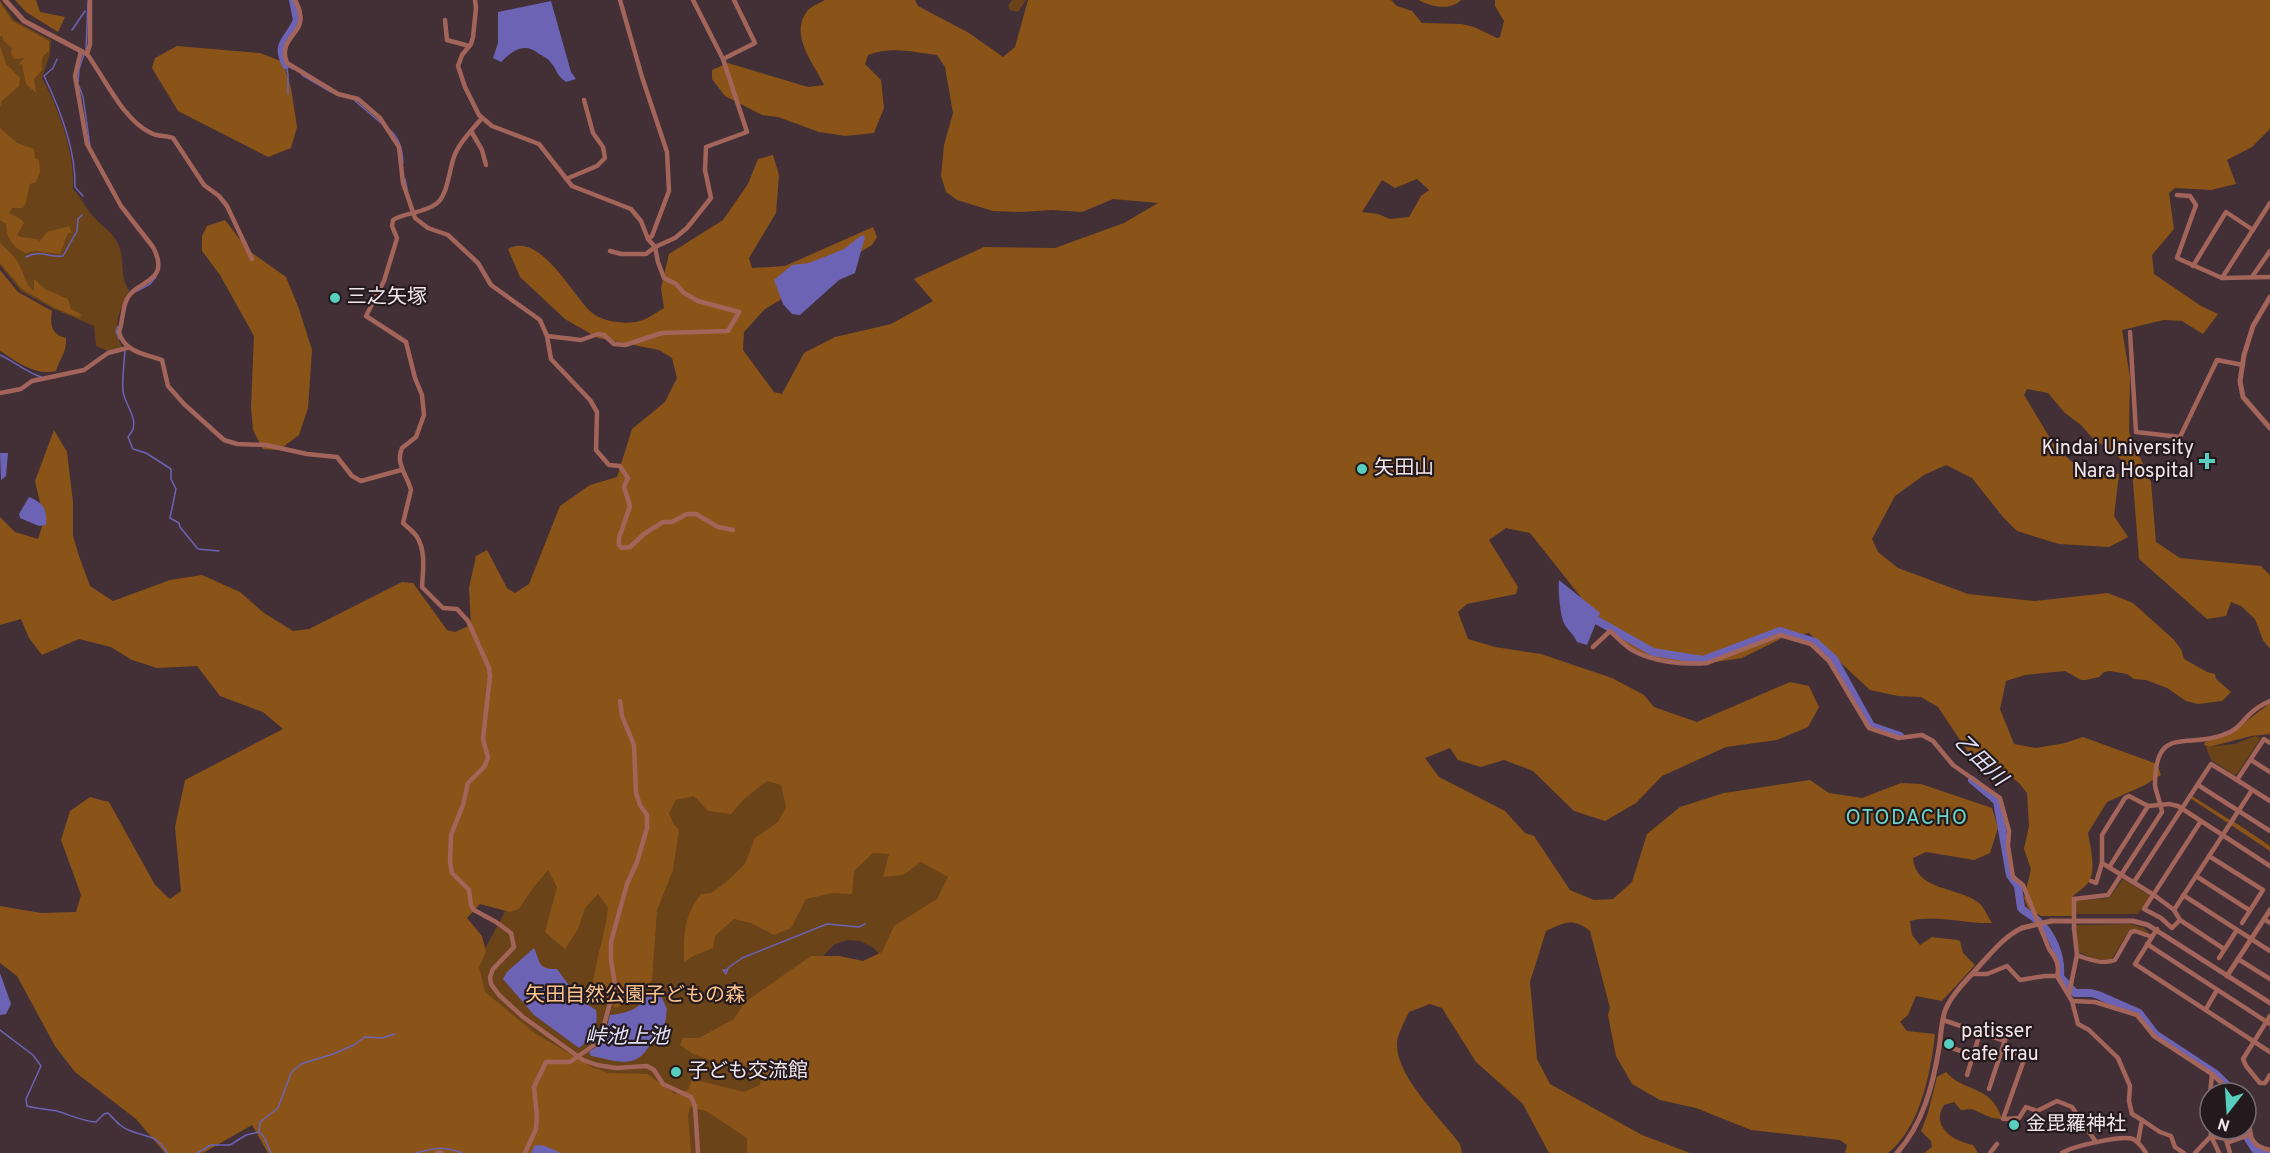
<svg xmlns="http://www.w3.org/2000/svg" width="2270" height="1153" font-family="Overpass,'Noto Sans JP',sans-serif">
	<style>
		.green { fill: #6a4319 }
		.forest { fill: #8a5418; fill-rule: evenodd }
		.water { fill: #6c63b5 }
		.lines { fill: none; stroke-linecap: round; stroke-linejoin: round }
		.stream { stroke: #6c63b5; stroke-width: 1.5 }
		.river { stroke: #6c63b5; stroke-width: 8 }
		.minor { stroke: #a3645a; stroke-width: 4.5 }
		.tertiary { stroke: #a3645a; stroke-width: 5 }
		.minor-bridge { stroke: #a3645a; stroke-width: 4.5 }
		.tertiary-bridge { stroke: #a3645a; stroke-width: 5 }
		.poi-dot { fill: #59cebf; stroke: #241a1e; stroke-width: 2 }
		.labels { text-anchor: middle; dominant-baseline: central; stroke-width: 4.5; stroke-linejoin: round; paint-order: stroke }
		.poi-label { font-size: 20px; fill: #f3e6ea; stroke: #241a1e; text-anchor: start }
		.park-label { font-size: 20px; fill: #fbc38e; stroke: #241a1e }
		.water-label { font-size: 21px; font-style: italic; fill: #e2e2f9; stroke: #241a1e }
		.neighbourhood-label { font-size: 21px; letter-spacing: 1.5px; fill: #6ed6c8; stroke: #241a1e }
	</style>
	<rect width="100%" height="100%" fill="#432f36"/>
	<g class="green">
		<path d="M0,0L14,20L51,40L50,54L42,78C59,109 75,153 73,189C80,196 83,203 89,211C98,225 113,230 119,246C125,261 119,273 129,291C119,309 112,328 122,347L108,351L96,346L94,326L54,309L21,291L0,265Z"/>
		<path d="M1012,0H1026L1018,12L1010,10L1008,6Z"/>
		<path d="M2255,736L2261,738L2237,774L2234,775L2211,760L2206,747L2235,744Z"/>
		<path d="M990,745L917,1000L874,948L860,941L848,940L835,944L800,979L750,1153H276L465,986L516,891L652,798Z"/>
		<path d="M2123,879L2150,896L2138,914H2075V901L2109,898Z"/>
		<path d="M2130,924L2144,928L2150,934L2131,930L2127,934L2111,960L2094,959L2077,951L2076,925Z"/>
	</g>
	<g class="forest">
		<path d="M15,0H36L40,12L65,17L58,32L26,12Z"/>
		<path d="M825,0H915L918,6L969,33L1003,57L1015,47L1028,0H1391L1397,6L1412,11L1422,23L1462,24L1474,27L1497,38L1500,37L1504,21L1495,6V0H2270V129L2252,147L2227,160L2236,184L2211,190L2175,188L2169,193L2174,229L2152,255L2154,274L2201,306L2218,314L2203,334L2182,321L2164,320L2122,330L2130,377L2129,432L2151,482L2156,542L2180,558L2261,566L2270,575V649L2263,640L2255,619L2241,606L2231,602L2226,616L2207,619L2139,559L2132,469L2107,447L2095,441L2081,425L2065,413L2048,393L2027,389L2024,395L2056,448L2085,473L2119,474L2114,516L2128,537L2109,547L2059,544L2017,531L2003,517L1972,478L1946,465L1924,475L1895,496L1872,539L1878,552L1898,568L1968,594L2035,601L2108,593L2133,603L2173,639L2181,649L2184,659L2207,672L2215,674L2216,679L2231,692L2222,701L2198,704L2186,701L2167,688L2146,680L2134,679L2127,674L2110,671L2104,672L2099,677L2086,680H2081L2065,671L2025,675L2006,681L2000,709L2014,744L2036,748L2065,743L2083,737L2157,764L2161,775L2145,785L2107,802L2088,833C2090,846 2097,871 2088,883C2084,888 2077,892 2073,896L2072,916H2041L2028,908L2024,898L2031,869L2024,849L2029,826L2027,793L2019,783L2000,768L1976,764L1938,707L1921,697L1898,696L1870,690L1809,633L1782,638L1742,658L1696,665L1654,659L1632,650L1603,625L1530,533L1506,528L1489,540L1518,587L1516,594L1467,604L1458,612L1468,639L1495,647L1541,654L1612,678L1644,695L1654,707L1697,722L1790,682L1809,686L1819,707L1808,727L1777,740L1726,747L1662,776L1636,803L1605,821L1574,811L1533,771L1504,760L1481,767L1458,760L1450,748L1425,758L1439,777L1505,811L1525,833L1534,836L1570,890L1594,900L1613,899L1632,882L1647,834L1680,807L1724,793L1810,780L1829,793L1862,798L1901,783L1921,784L1992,808L1998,828L1990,853L1974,860L1926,852L1913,858C1916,892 1958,886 1979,903C1984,907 1988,917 1992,923C1963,924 1938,914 1910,921L1912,935L1920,945L1932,937C1941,939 1952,938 1960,941L1963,953L1975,965L1942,1001L1916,996L1908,1015L1900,1022L1907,1031L1935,1034C1931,1072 1920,1128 1888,1153H1845L1847,1145L1840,1140L1751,1130L1696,1108L1660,1100L1632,1084L1616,1056L1608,1015L1610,1008L1590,931C1572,917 1564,923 1546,931L1530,982L1537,1059L1550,1084L1642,1135L1690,1153H1549L1523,1104L1476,1062L1442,1008L1430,1004L1409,1012C1405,1021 1398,1033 1397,1042C1395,1076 1441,1118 1460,1144L1462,1153H747V1138L706,1111L690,1107L688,1115L691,1153H268L252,1125L203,1153H165L136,1119L75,1072L55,1046L17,976L0,963V906L41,913L76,912L81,895L61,840L70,811L90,797L109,802L155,885L170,899L181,891L175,827L185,780L283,729L263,712L220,696L197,666L157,668L132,660L111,647L79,639L42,655L29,638L21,619L0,625V517L15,532L38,539L44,520L35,481L54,430L67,452L73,502V536L79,556L90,586L113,601L170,580L202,575L240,592L264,613L293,631L309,629L402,582L413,583L447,630L455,632L471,625L469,588L476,556L487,550L507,588L515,593L529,584L560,506L590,485L617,477L632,429L665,402L677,378L672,358L659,350L598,338L565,319L520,277L508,249C540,231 572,295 591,312C602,322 626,325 640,321C648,319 657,312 664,308L661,288L669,254L723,220L748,184L758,159L773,155L779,175L776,213L749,258L752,268L785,266L873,227L877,237L872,245L765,309L744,332L743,350L774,392L782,394L804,353L835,337L891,324L933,301L914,279L984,247L1055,248L1124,223L1158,203L1113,199L1082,212L1052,210L1020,212L993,211L957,200L946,192L941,176L944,145L953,113L945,67L937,55C913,52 891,46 868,55L865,64L881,80L884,108L874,133L846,136L819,132L778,117L762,115L725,96L712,79V70L728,63L808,87L824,85C814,63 788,35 808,10C812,6 820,3 825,0ZM1417,179L1429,190L1421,196L1409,217L1390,219L1378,214L1362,212L1382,180L1395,188ZM767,781L781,785L786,807L778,822L755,838L745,864L725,883L711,893L701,894C683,918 684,934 684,962L693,956L713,948L715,936L734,919L751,923L774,935L791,928L806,899L833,893L852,894L854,871L873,853L889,854L883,877L903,875L921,862L948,877L937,899L894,926L882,952L863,961L839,956H811L745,1002L734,1019L699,1038H683L680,1045L693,1054L715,1062L757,1067L762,1075L760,1085L744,1092L692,1079L688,1090L675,1094L647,1074L608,1073L592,1067L536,1034L485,992L479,967L486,952L482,936L467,918L480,904L510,912L519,909L533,888L548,870L557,887L545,932L565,949L578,929L585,908L598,894L608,908C605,934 597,956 593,982L615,1008L640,998L652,980L657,910L673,870L679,830L673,823L669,813L676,800L694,796L708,811L731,814L744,799Z"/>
		<path d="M1419,0H1461C1450,11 1431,7 1419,0Z"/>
		<path d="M0,2L12,21L49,41V51C41,56 41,62 42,70L34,79L36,93L26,84L22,64L18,65L24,58L14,59L11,54L12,48L4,41L2,36H0Z"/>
		<path d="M0,46L6,64L20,78L19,86L2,101L0,107Z"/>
		<path d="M177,46L260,53L283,62L291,88L297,127L291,148L268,157L178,111L152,68L155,58Z"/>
		<path d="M0,128L17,143L34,149L35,158L39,160L40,172L36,182L30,184L26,202L23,208H12L9,213L21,219L24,223L17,235C25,240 32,236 40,241L47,232L69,226L72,233H68L60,254L35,251L25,253C12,246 7,239 6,224L0,220Z"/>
		<path d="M225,220L248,250L286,277L299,309L312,350L308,408L299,435L279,450L263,449L253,430L251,407L254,336L220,275L202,251V236L207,226Z"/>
		<path d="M0,242C5,249 13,254 17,261C24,271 24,284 34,291V279L45,289L68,299L71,309L81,314L80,318L55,308L22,289L0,263Z"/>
		<path d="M0,270L18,292L52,311C50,324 51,335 66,338C67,352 60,358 56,371C34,376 18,362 0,351Z"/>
		<path d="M2270,703V734L2251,736L2209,747L2204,745L2205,742L2231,733Z"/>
		<path d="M2192,796L2230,820L2228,823L2190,798Z"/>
		<path d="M2233,821L2270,846V851L2231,825Z"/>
		<path d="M1946,1072C1964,1093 1991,1084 2002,1119L1992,1118L1972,1109L1961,1110L1954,1102L1944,1105C1930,1127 1954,1141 1973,1145L1978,1153H1924L1932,1147L1931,1141L1921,1131L1928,1113L1937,1077Z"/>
	</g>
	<g class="water">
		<path d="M551,1L571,72L576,79L566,82C556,75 558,71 551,63C549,59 543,56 539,54C525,42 513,50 501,62L493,58L498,43V12Z"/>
		<path d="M862,235L865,237L855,273L839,280L800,315L792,314L783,304L774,280L792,265L809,263L844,249Z"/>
		<path d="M0,453H8L6,476L1,480Z"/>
		<path d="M29,497C44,503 47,509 46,525L39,526L20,518L19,514Z"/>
		<path d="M1559,580L1600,613L1587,645L1577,642C1574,635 1569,631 1565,625C1560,617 1558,590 1559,580Z"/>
		<path d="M534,948C541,962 536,969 557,969L579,999L596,1010C599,1027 592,1038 579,1048L534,1015L503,979L507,972Z"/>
		<path d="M0,973L11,1004L6,1014L0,1015Z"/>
		<path d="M650,992L662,998L667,1009L664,1032C655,1037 650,1045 645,1052C631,1070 606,1058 591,1056L589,1052L603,1042L610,1015C629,1013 640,1009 650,992Z"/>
		<path d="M535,1145L545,1146L561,1153H531Z"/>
	</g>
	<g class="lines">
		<g class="stream">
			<path d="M72,30L85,11"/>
			<path d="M86,50L88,1"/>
			<path d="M57,59L53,68L44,76C60,109 76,150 75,187L83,196"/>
			<path d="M286,65L293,69"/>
			<path d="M286,65L288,74V94"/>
			<path d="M302,75L331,92"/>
			<path d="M78,82L79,69L84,54"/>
			<path d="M79,86L83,97L90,146"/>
			<path d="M355,101L381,123"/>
			<path d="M390,130C400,139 402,149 403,163"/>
			<path d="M405,179L407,189"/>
			<path d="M26,257C40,249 50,258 63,256L77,231L78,219L82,215"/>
			<path d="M137,291L150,284L156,277"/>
			<path d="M118,326L116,331L119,339"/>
			<path d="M125,351C124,364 122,378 123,391C124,403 137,416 133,429C132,432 130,434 128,437L133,449L146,453L171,469V479L176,489L170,518L179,523L180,527L198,549L219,551"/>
			<path d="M0,355C15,362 26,372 41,377"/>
			<path d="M726,970H723L726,974L728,968L742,958L827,924L859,927L865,924"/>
			<path d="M0,1030L33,1055L41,1066L26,1099L27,1106C38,1109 47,1109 57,1111C70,1115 82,1121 96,1122L104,1114L108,1113C115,1120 121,1128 131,1131C149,1138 156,1134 167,1153"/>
			<path d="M259,1132L260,1122L278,1108L291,1073L301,1064L333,1054L354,1045L365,1037L382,1038L395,1034"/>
			<path d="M197,1153L211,1145H230L246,1135L259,1132L264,1137L271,1153"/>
			<path d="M416,1153C434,1148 445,1146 462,1153"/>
			<path d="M2253,1153L2255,1149"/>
		</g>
		<g class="river">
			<path d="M286,65C274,42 290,39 297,20L293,0"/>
			<path d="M1598,621L1653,652L1703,660L1780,631L1815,642L1834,659L1871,726L1900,736"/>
			<path d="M1972,780L1997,801L2010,875L2018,886L2021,908C2026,913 2032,915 2037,920C2052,933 2062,956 2060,977L2075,993H2091L2098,995L2139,1013L2155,1034L2216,1074L2235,1093"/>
			<path d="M2246,1113L2247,1137L2255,1149L2270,1152"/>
		</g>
		<g class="minor">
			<path d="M295,0C297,4 300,9 300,14C305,33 277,39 287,63L338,94L358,99L380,118L399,147L403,183L415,218L428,228L448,235L478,263L491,285L540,320L547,336L551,359L590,400L597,412L596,450L609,465L620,466L628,478L624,487L630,506L619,538V545L622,548L630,547L644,534L663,522H672L687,514H696L718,527L733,530"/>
			<path d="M475,0L476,8L473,37L471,44L462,55L458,66L465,87L479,115L492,126L539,144L572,186L631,209L641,221L648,239L655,247L658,262L664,278L676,284L684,293L698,301L739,312L728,331L662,333L625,345L614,344L604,335L598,334L581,340L547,336"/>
			<path d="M620,0L642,77L667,152L669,191L652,236L648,239"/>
			<path d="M445,20L447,40L469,46"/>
			<path d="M87,54L90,44V0"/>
			<path d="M723,59L755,43L734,0"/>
			<path d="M482,118C473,129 462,139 456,152C449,165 449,195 436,204C422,214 405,212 393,220L392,226L397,238L395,245L384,281L366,316L406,342L415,378L422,395L424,415L416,437L402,448C395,463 407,475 411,490L403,523C407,527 414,532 417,537C426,551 423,571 422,587L443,608L457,609L468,621L489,668L490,676L483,739L488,758L484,767L468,783L463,805L451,835L450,862L452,873L469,890L471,905L474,910L496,922L511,933L514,947L493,969L490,977L491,984L499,995L523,1017L583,1060L597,1065L616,1068L647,1066L654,1070L663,1084L691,1097L695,1106L698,1153"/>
			<path d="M471,131L482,150L486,165"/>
			<path d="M566,179L597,166L605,158L603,147L593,133L584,100"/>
			<path d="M2177,195L2190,196L2196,205L2177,258L2222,278L2270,277"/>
			<path d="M610,251L621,254H646L655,247L675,238L687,228L711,198L705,170L706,147L747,132L723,59L693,0"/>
			<path d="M252,259L227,206L219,196L204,185L173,138C166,135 158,137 151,133C123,120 104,77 87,54L81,51L75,76L87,144L121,206L153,247C172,283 136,280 127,299C122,309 123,321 119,332C124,352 145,354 162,360L168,386L184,404L224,440L237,444L266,445L307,454L337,457L352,476L361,481L401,470"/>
			<path d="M2193,266L2226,212L2253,230"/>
			<path d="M2252,277L2270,251"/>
			<path d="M2222,278L2270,203"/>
			<path d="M2130,332L2136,432L2180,437L2217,360L2243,365"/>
			<path d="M0,393L21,389L32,381L84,370L108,353L127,348"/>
			<path d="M1593,647L1610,631C1617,637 1624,645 1632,650C1653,662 1683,665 1707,663L1780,635L1811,644L1829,661L1869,728L1899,738L1922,735L1933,741L1953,765L2000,798L2009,831L2008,846L2013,877L2023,885L2049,949C2056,958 2060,966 2057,976L2072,1001L2078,1024L2089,1030L2118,1058L2130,1086L2129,1101L2132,1114L2142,1120L2138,1142"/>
			<path d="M2251,760L2270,772"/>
			<path d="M2237,780L2270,801"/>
			<path d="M2198,785L2270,831"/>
			<path d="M2169,804L2178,806L2270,866"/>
			<path d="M2209,856L2263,890L2242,923"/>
			<path d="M2110,866L2148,806L2129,796L2125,798L2102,835V863L2154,895L2174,910L2180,920L2224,949"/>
			<path d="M2196,876L2249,910"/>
			<path d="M2091,881L2096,883L2102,863"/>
			<path d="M2134,882L2211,764L2237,780L2264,739L2270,743"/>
			<path d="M2183,895L2270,951"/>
			<path d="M2074,899L2108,895L2162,812C2161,804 2155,789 2155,785C2155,721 2189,752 2230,732C2239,728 2243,720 2250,714C2256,708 2263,704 2270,701"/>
			<path d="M2174,910L2252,790"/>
			<path d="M2264,919L2270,923"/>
			<path d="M2180,920L2172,928L2161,918L2144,909L2201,821"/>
			<path d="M2157,929L2135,964L2270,1052"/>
			<path d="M2147,944L2270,1024"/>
			<path d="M2077,955C2089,960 2104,965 2115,960L2131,932L2135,931L2152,937"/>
			<path d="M2219,958L2237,930"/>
			<path d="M2238,959L2270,979"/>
			<path d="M1973,974H1987L2007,966L2020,980L2045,976H2057"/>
			<path d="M2069,994L2077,955L2074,928"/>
			<path d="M2072,1001L2095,1002L2137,1015L2154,1036L2212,1074L2232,1093"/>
			<path d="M2206,1009L2217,990"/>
			<path d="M2270,1016L2243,1059L2246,1066L2260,1083H2265L2270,1075"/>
			<path d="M1943,1020L2005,1041"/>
			<path d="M1952,1048L1973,1055"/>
			<path d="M2003,1049L2025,1057L2003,1119"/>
			<path d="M1967,1075L1980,1033"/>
			<path d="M1989,1089L2008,1031"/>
			<path d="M2210,1094L2212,1074"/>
			<path d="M2246,1102C2254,1123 2241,1145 2270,1150"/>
			<path d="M2005,1119L2019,1118L2026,1107L2037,1111L2057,1101L2072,1107L2096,1142"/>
			<path d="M2142,1120L2160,1132L2171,1136L2175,1147L2184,1153"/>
			<path d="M2210,1121L2211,1136L2226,1139L2227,1143"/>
			<path d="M437,1153H442"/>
			<path d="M525,1153L536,1129L537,1117L534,1087L546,1062H570L597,1043L603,1029L615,984L611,960V942L627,884L637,862L647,828V815L640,805L636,793L634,745L622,716L620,701"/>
			<path d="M1990,1153L1997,1144"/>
			<path d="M2062,1153C2073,1146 2121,1135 2133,1139C2139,1142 2142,1147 2146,1153"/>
			<path d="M2195,1153L2211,1136L2219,1153"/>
			<path d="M2230,1153L2227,1143L2249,1135"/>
		</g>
		<g class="tertiary">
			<path d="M5,0L24,21L81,51"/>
			<path d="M2270,297L2253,326L2244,355L2240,381L2243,397L2270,428"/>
			<path d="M2051,921H2133L2148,925L2270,1003"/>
			<path d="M2227,976L2270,910"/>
			<path d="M1897,1153C1923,1124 1933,1085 1939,1048C1941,1036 1941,1023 1945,1011C1951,994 1969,978 1981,964C1994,950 2005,936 2022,928"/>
		</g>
		<g class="minor-bridge">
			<path d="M2148,806L2169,804"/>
			<path d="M2074,899V928"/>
		</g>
		<path class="tertiary-bridge" d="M2022,928L2051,921"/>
	</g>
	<g class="poi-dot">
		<circle cx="335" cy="298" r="6"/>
		<path d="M2204 452h6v6h6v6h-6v6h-6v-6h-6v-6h6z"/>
		<circle cx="1362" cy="469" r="6"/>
		<circle cx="1949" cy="1044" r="6"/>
		<circle cx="676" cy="1072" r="6"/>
		<circle cx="2014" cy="1125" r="6"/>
	</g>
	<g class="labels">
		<g class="poi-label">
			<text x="347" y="298">三之矢塚</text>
			<text x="2194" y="449" text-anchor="end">Kindai University<tspan x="2194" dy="23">Nara Hospital</tspan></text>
			<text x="1374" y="469">矢田山</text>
			<text x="1961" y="1032">patisser<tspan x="1961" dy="23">cafe frau</tspan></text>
			<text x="688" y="1072">子ども交流館</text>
			<text x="2026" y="1125">金毘羅神社</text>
		</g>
		<g class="park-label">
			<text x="635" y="996">矢田自然公園子どもの森</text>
		</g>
		<g class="water-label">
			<text transform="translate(1980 761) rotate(44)">乙田川</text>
			<text x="627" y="1037">峠池上池</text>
		</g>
		<g class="neighbourhood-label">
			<text x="1907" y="818">OTODACHO</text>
		</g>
	</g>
	<g transform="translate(2228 1111) rotate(197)"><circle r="28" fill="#241a1e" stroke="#776c70" stroke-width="1.5"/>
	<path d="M0-4.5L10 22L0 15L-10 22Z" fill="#59cebf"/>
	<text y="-9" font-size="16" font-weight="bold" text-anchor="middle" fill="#f3e6ea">N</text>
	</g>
</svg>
